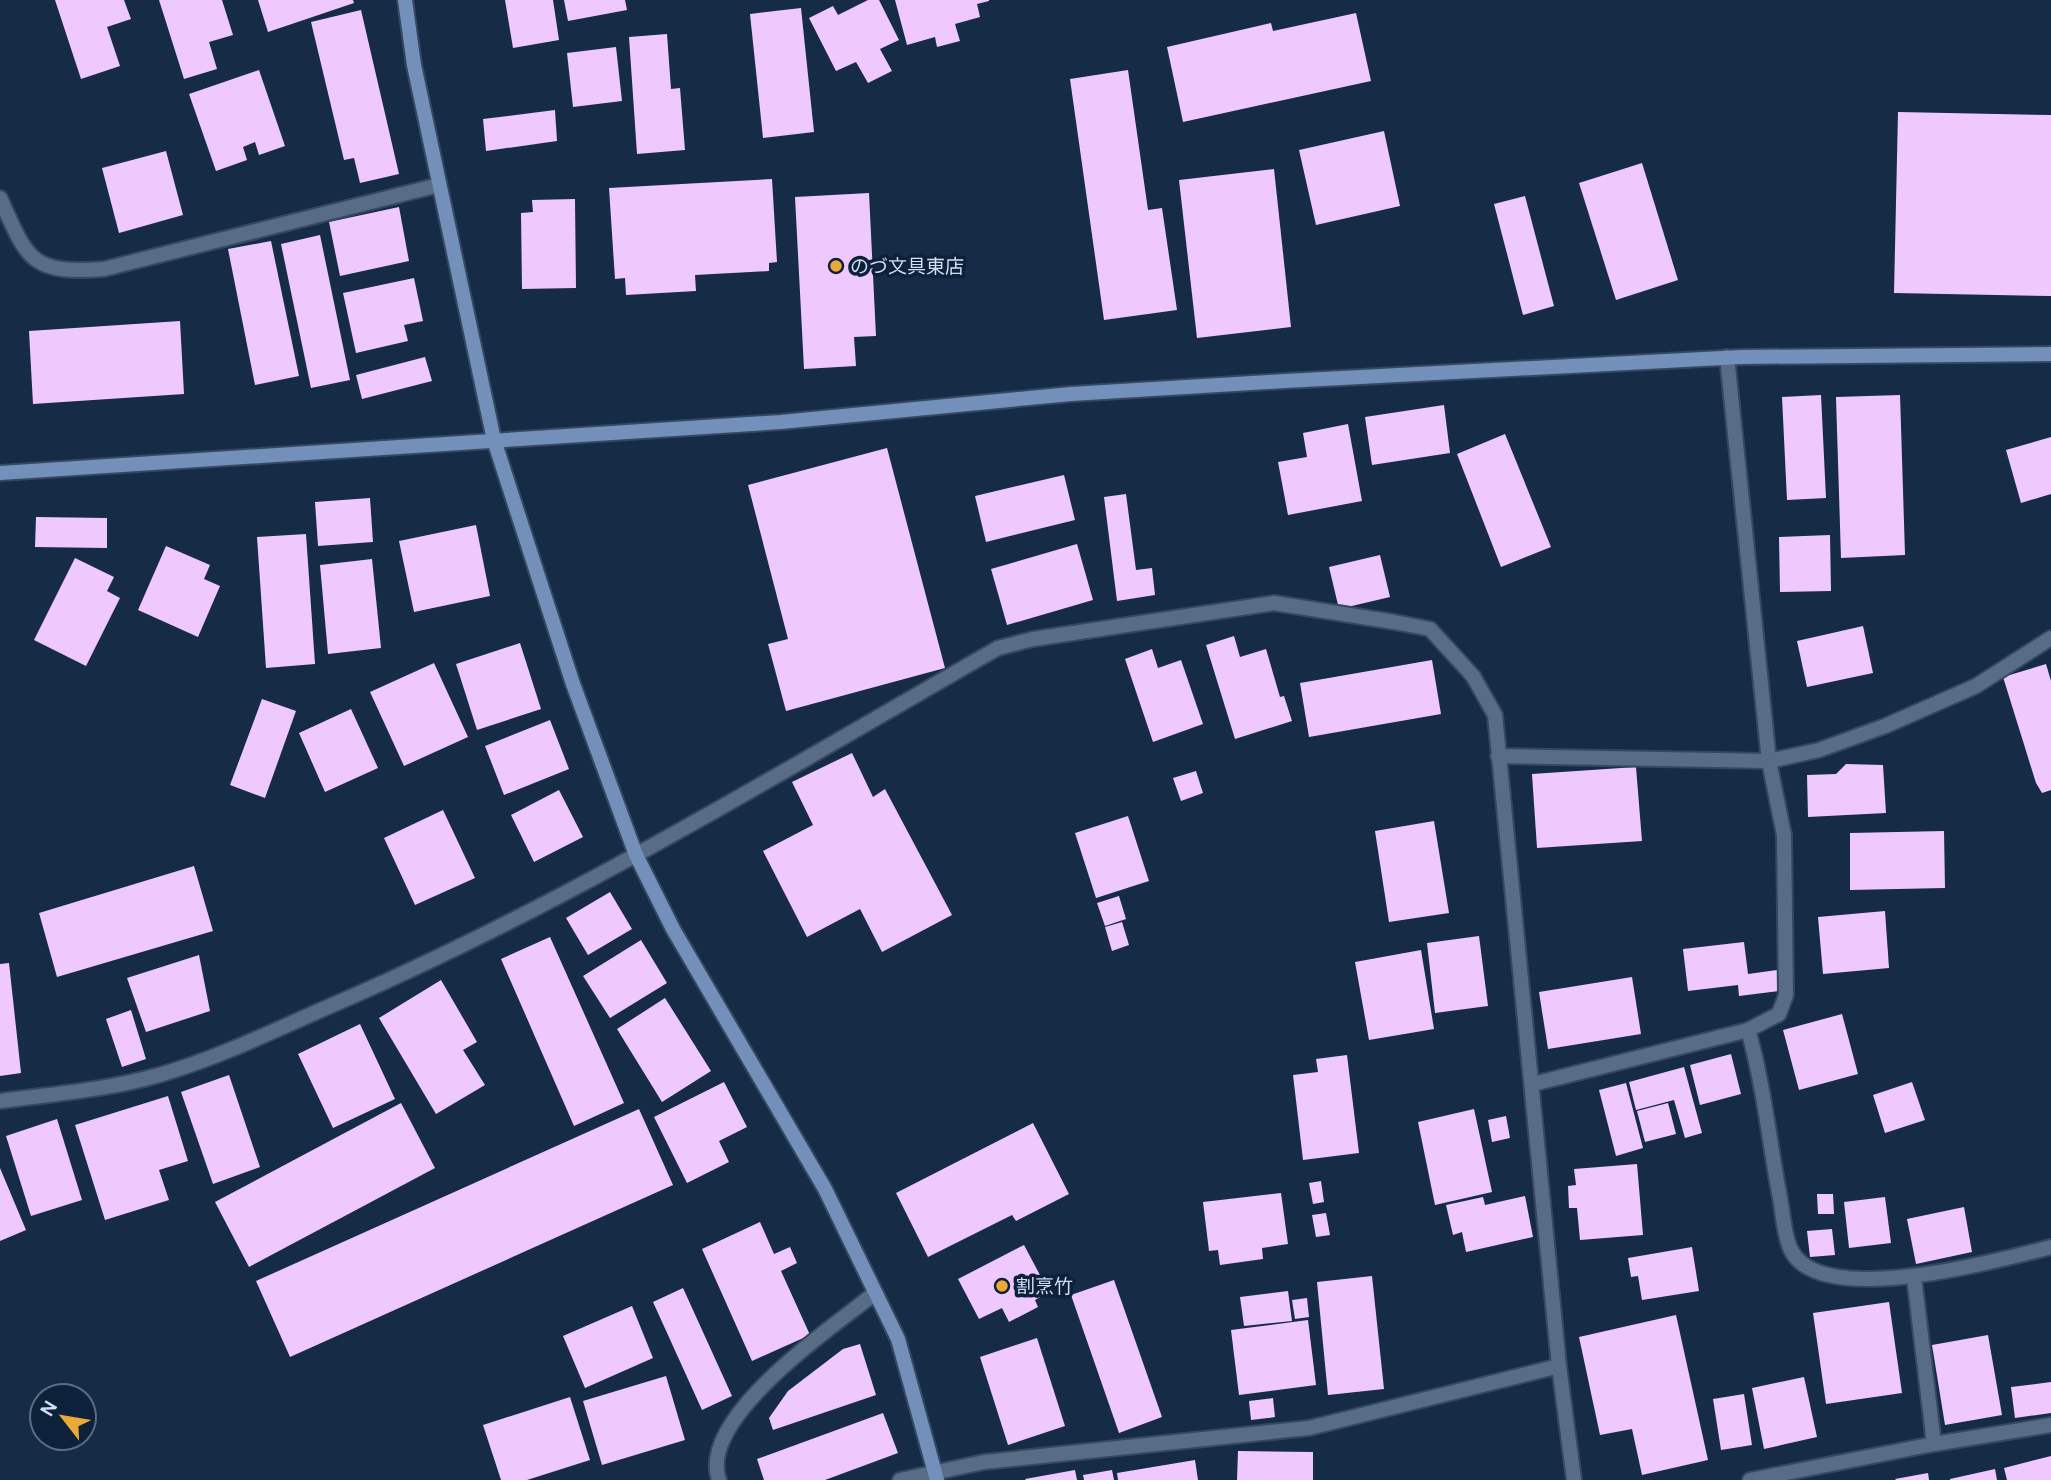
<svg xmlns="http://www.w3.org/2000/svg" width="2051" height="1480" font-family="'DM Sans','Noto Sans JP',sans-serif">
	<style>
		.building { fill: #efc9fe }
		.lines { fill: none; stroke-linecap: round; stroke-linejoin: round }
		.street-casing { stroke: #344861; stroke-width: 18 }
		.secondary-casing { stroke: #344861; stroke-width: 18 }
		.street { stroke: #596c85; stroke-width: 14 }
		.secondary { stroke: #7290b9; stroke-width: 14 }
		.poi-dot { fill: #eba93a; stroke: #0d213b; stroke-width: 2.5 }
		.labels { text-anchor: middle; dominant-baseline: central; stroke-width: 7; stroke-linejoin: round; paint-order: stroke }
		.poi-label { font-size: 19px; fill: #d1def0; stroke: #0d213b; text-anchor: start }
	</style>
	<rect width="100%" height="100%" fill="#162b46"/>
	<g class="building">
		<path d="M55,0H124L131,19L107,27L120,66L81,79Z"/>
		<path d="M159,0H222L233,35L209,42L217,69L184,79Z"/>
		<path d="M258,0H353L354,3L268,32Z"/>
		<path d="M505,0H553L559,40L513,48Z"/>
		<path d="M564,0H625L627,10L568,21Z"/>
		<path d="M868,0H879L899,40L880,49L892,71L868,83L856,62L836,71L809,18L833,6L838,15Z"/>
		<path d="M895,0H989V1L977,4L980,17L955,24L960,41L937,47L935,37L907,45Z"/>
		<path d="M801,8L814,132L763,138L750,14Z"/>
		<path d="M361,10L399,174L360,183L354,158L344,160L311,22Z"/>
		<path d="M1356,13L1371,81L1183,122L1167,47L1271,23L1273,31Z"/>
		<path d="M667,34L671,89L680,88L685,150L637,154L629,37Z"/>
		<path d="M616,47L622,101L573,107L567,53Z"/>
		<path d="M259,70L285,146L259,155L255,142L243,147L247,160L216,171L189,94Z"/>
		<path d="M1128,70L1148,210L1162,208L1177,310L1104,320L1070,79Z"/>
		<path d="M555,110L557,141L486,151L483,119Z"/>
		<path d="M1898,112L2051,115V296L1894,293Z"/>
		<path d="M1384,131L1400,206L1316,225L1299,150Z"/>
		<path d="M166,151L183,215L119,233L102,168Z"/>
		<path d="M1642,163L1678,280L1616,300L1579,183Z"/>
		<path d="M1274,169L1291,327L1197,338L1179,180Z"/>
		<path d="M772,179L777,262L769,263V271L695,275L696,291L626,295L625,278L615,279L609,188Z"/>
		<path d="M869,193L876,336L854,337L856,366L804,369L795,197Z"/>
		<path d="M1525,196L1554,306L1523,315L1494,204Z"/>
		<path d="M575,199L576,288L522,289L521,213L533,212L532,200Z"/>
		<path d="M399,207L409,261L340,276L329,222Z"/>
		<path d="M320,235L350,380L311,388L281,244Z"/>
		<path d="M271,241L299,376L255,385L228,249Z"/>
		<path d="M414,278L423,321L404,325L408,341L356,353L343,293Z"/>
		<path d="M180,321L184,394L33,404L29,331Z"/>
		<path d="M425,357L432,381L362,399L356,375Z"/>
		<path d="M1821,395L1826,498L1787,500L1782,397Z"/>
		<path d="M1900,395L1905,555L1841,558L1836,397Z"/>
		<path d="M1444,405L1450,453L1372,465L1365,417Z"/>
		<path d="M1348,424L1362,501L1288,515L1278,462L1307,457L1303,433Z"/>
		<path d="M1505,434L1551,547L1501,567L1457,454Z"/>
		<path d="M2051,437V494L2021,503L2006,450Z"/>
		<path d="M887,448L945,668L786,711L768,644L788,639L748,485Z"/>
		<path d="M1064,475L1075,520L986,542L975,496Z"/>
		<path d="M1126,494L1136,570L1152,568L1155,595L1117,601L1104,497Z"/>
		<path d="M370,498L373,542L318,546L315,502Z"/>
		<path d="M36,517L107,518V548L35,547Z"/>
		<path d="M476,525L490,596L414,612L399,541Z"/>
		<path d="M306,534L315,664L266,668L257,537Z"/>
		<path d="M1830,535L1831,591L1780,592L1779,537Z"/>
		<path d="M1077,544L1093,600L1007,625L991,569Z"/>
		<path d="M166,546L210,565L204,579L220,586L198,637L138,610Z"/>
		<path d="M1380,555L1390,597L1339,609L1329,567Z"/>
		<path d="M75,558L114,577L107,591L120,598L86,666L34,640Z"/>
		<path d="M372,559L381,648L328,654L320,565Z"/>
		<path d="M1863,626L1873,673L1807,687L1797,641Z"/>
		<path d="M1234,636L1240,657L1266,649L1280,697L1284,696L1292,721L1235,739L1206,645Z"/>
		<path d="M520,643L541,709L477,730L456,664Z"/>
		<path d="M1152,649L1158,668L1181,660L1203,724L1153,742L1125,659Z"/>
		<path d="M1432,660L1441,714L1309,737L1300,683Z"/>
		<path d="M434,663L468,737L404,766L370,692Z"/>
		<path d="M2046,664L2051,681V790L2042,793L2036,783L2003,677Z"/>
		<path d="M262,699L296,711L265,798L230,785Z"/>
		<path d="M351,709L378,768L325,792L299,733Z"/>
		<path d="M550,720L569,769L504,795L485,746Z"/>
		<path d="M852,753L873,797L885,789L952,915L882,952L860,909L807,937L763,851L813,825L792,782Z"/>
		<path d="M1846,764L1883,765L1886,813L1808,817L1807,775L1836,774Z"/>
		<path d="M1636,767L1642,841L1537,848L1532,774Z"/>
		<path d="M1196,771L1203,793L1181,801L1173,778Z"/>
		<path d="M559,790L583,837L534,862L511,815Z"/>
		<path d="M443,810L475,878L415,905L384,838Z"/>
		<path d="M1128,816L1149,881L1096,898L1075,833Z"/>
		<path d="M1434,821L1449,913L1389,922L1375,831Z"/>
		<path d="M1944,831L1945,888L1850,890V833Z"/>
		<path d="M194,866L213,931L57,977L39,913Z"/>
		<path d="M610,892L632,929L588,955L566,918Z"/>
		<path d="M1119,896L1126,919L1105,926L1097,903Z"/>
		<path d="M1885,911L1889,968L1823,974L1818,917Z"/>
		<path d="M1122,922L1129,945L1112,951L1105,927Z"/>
		<path d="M1479,936L1488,1006L1435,1013L1427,943Z"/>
		<path d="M550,937L624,1103L574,1126L501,959Z"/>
		<path d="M641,940L667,983L610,1018L583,976Z"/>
		<path d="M1744,942L1748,974L1777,970L1779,991L1739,996L1738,985L1688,991L1683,949Z"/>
		<path d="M1421,950L1434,1029L1369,1040L1355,962Z"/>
		<path d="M199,955L210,1011L146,1032L127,978Z"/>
		<path d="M9,963L21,1073L0,1076V964Z"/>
		<path d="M1632,977L1641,1034L1548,1049L1539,992Z"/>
		<path d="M441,980L477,1042L463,1050L485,1085L436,1114L379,1018Z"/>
		<path d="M665,998L711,1071L662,1102L617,1029Z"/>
		<path d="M131,1010L146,1059L122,1067L106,1019Z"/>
		<path d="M1842,1014L1858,1074L1799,1090L1783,1030Z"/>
		<path d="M360,1024L395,1099L333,1128L298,1054Z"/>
		<path d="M1731,1054L1741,1094L1700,1105L1690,1065Z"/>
		<path d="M1347,1055L1359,1153L1303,1160L1293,1075L1318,1072L1316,1059Z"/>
		<path d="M1684,1067L1702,1133L1685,1138L1674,1100L1636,1110L1629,1082Z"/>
		<path d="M229,1075L260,1167L213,1184L181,1092Z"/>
		<path d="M724,1082L747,1127L719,1141L729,1162L687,1183L654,1117Z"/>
		<path d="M1912,1082L1925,1120L1885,1133L1873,1095Z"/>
		<path d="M1626,1083L1643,1148L1616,1156L1599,1090Z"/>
		<path d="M168,1096L188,1161L159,1170L169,1200L105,1220L75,1125Z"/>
		<path d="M401,1103L435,1168L249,1267L215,1202Z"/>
		<path d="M1668,1103L1676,1134L1645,1142L1637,1111Z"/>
		<path d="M639,1109L673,1185L290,1357L256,1281Z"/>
		<path d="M1474,1109L1492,1192L1435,1205L1418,1122Z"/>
		<path d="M1506,1116L1510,1138L1492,1142L1488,1120Z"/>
		<path d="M57,1119L82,1200L31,1216L6,1136Z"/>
		<path d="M1033,1123L1069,1194L1016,1221L1012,1215L928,1257L896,1193Z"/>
		<path d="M1637,1164L1643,1235L1580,1240L1577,1208H1569L1568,1186L1576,1185L1574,1169Z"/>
		<path d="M0,1168L26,1230L0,1241Z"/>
		<path d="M1321,1181L1324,1202L1313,1204L1309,1183Z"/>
		<path d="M1281,1193L1288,1244L1262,1248L1263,1259L1220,1265L1218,1250L1209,1251L1203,1202Z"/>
		<path d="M1817,1194H1833L1834,1214H1818Z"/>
		<path d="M1525,1196L1533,1237L1466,1252L1462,1232L1453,1235L1446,1205L1483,1197L1485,1205Z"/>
		<path d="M1885,1197L1891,1243L1849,1248L1844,1202Z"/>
		<path d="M1964,1207L1972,1252L1916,1264L1907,1219Z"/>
		<path d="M1326,1213L1330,1235L1316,1237L1312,1215Z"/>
		<path d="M760,1222L774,1254L790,1247L797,1263L781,1271L810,1335L752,1361L702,1249Z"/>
		<path d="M1832,1229L1835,1255L1810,1257L1807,1231Z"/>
		<path d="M1024,1245L1049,1292L1035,1300L1038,1307L1009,1322L1002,1308L979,1319L958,1279Z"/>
		<path d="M1692,1247L1699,1291L1642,1300L1638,1276L1631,1277L1628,1258Z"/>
		<path d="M1372,1276L1384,1389L1328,1395L1317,1282Z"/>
		<path d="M1114,1280L1162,1417L1119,1433L1071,1295Z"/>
		<path d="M683,1288L732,1396L702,1410L653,1302Z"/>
		<path d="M1288,1291L1292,1321L1244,1326L1240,1297Z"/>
		<path d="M1307,1298L1309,1317L1295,1319L1292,1300Z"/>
		<path d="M1889,1302L1902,1393L1826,1404L1813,1313Z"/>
		<path d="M632,1306L653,1358L585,1388L563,1336Z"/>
		<path d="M1676,1315L1708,1460L1642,1475L1632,1429L1600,1435L1579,1337Z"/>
		<path d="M1308,1320L1316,1385L1239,1395L1231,1330Z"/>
		<path d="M1988,1335L2002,1415L1945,1425L1932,1345Z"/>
		<path d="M1037,1338L1065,1426L1008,1445L980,1357Z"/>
		<path d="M860,1344L876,1395L773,1430L769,1418L788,1391L843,1349Z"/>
		<path d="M666,1376L685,1440L602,1465L583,1401Z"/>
		<path d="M1804,1377L1817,1437L1764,1449L1752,1388Z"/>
		<path d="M2051,1382V1413L2015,1418L2011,1387Z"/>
		<path d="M1744,1394L1752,1445L1721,1450L1713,1399Z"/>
		<path d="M570,1397L590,1460L527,1480H501L483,1425Z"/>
		<path d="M1273,1398L1275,1417L1251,1420L1249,1401Z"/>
		<path d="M883,1413L898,1453L825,1480H764L757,1459Z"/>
		<path d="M1238,1451L1313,1452V1480H1237Z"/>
		<path d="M2051,1456V1480H2007L2004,1468Z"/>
		<path d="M1195,1460L1198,1480H1118L1117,1473Z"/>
		<path d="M1995,1469L1997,1480H1950V1479Z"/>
		<path d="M1075,1470L1077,1480H1026L1025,1479Z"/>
		<path d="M1112,1470L1114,1480H1084L1083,1475Z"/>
		<path d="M1928,1473L1929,1480H1896L1895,1479Z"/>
	</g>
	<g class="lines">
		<g class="street-casing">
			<g id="street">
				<path d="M0,198C28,260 30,274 104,269L439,185"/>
				<path d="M1498,756L1769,761L1819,750L1885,726L1976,686L2051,638"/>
				<path d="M1748,1030C1764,1085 1769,1141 1780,1198C1783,1213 1784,1236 1791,1250C1820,1310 2000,1260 2051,1247"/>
				<path d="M1533,1084L1748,1030L1779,1014L1786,995L1784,835L1769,761L1727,357"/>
				<path d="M0,1101C53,1094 107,1090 159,1075C222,1057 283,1026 344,1000C571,901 783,771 998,648L1033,639L1274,603L1394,622L1430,629L1473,676L1495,715L1559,1366L1574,1480"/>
				<path d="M1914,1277L1934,1444"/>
				<path d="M719,1480C697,1418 832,1328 875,1293"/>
				<path d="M900,1480L984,1462L1309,1428L1559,1366"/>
				<path d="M1750,1480L1934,1444L2051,1425"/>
			</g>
		</g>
		<g class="secondary-casing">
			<g id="secondary">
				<path d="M405,0L414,65L494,440L573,684L636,855L673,929L825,1189L898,1339L937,1480"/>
				<path d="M0,473L781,422L1071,394L1285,381L1741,357L2051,354"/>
			</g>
		</g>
		<use href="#street" class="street"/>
		<use href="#secondary" class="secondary"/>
	</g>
	<g class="poi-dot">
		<circle cx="836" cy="266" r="7"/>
		<circle cx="1002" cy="1286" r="7"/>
	</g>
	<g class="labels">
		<g class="poi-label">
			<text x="850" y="266">のづ文具東店</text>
			<text x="1016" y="1286">割烹竹</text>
		</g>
	</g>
	<g transform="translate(63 1417) rotate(301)"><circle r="33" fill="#0d213b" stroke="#5b6d83" stroke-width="2"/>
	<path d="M0-5L12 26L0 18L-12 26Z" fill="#eba93a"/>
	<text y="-10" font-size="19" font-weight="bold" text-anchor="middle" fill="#d1def0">N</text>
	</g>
</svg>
